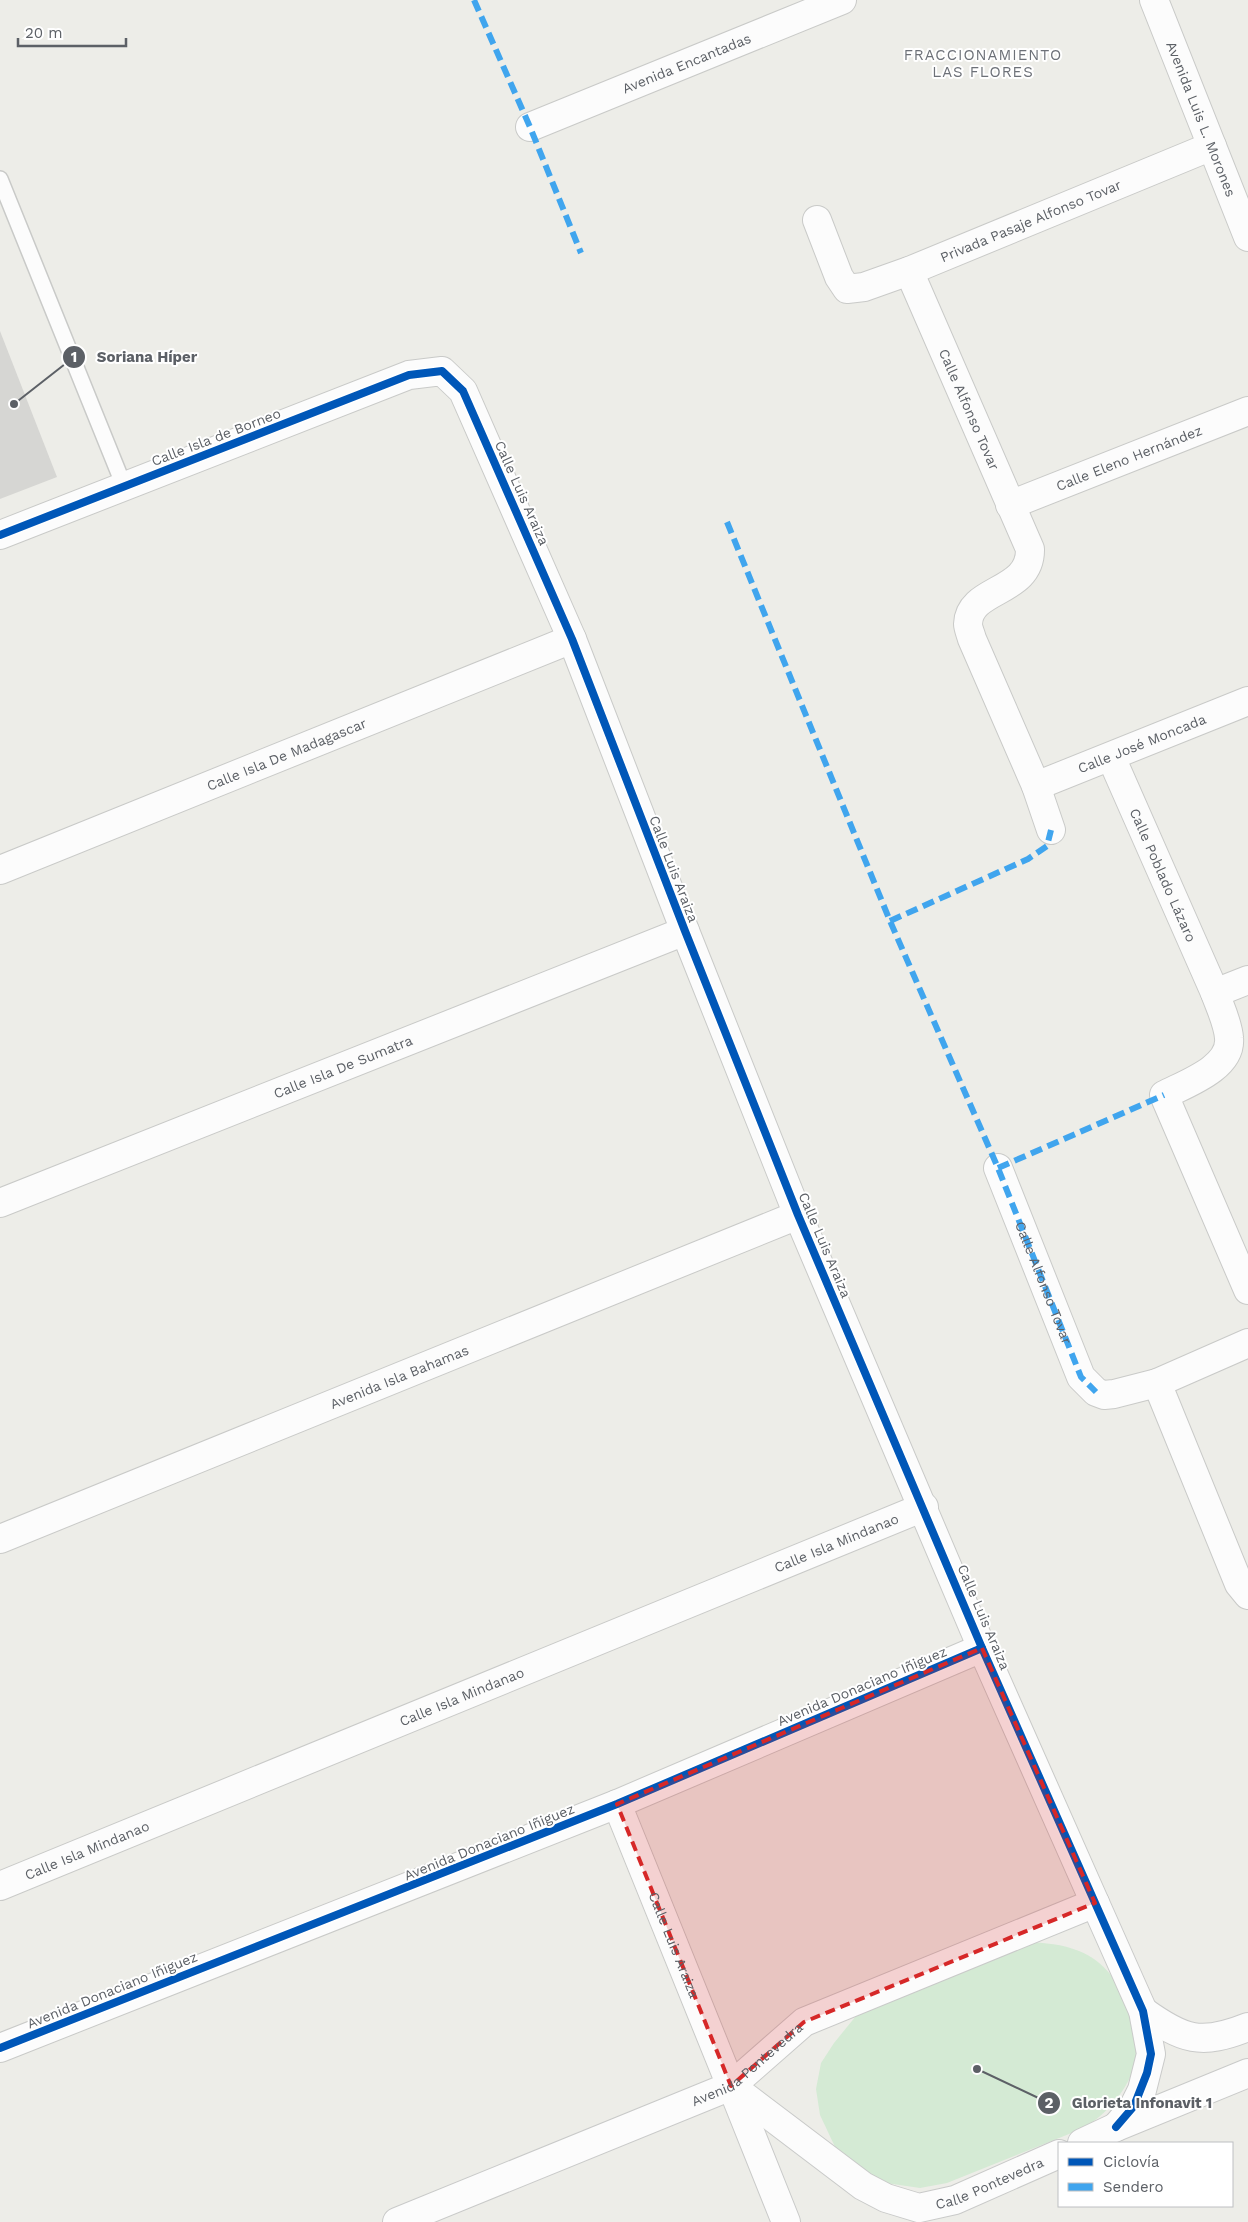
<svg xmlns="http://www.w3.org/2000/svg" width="1248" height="2222" font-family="'Work Sans',sans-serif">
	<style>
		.green { fill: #d4ead4 }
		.building { fill: #d6d6d3 }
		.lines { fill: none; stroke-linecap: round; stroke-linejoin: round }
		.lane-casing { stroke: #c9cac8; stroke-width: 18 }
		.street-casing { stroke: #c9cac8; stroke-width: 30 }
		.secondary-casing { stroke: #c9cac9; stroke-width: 30 }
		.lane { stroke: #fcfcfc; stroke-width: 15 }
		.street { stroke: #fcfcfc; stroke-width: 28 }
		.secondary { stroke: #fcfcfc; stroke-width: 28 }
		.quiet { stroke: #40a5ee; stroke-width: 6; stroke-dasharray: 12 6; stroke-linecap: butt }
		.cycleway-casing { stroke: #fff; stroke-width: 11 }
		.cycleway { stroke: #0057b8; stroke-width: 8 }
		.marked { fill: #d62828; fill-opacity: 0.2; stroke: #d62828; stroke-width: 4; stroke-dasharray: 10 6; stroke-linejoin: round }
		.labels { text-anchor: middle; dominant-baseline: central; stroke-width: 4; stroke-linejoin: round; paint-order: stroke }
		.street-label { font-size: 14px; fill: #5c6066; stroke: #fff }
		.neighbourhood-label { font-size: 15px; letter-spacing: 1px; fill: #6d7178; stroke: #fff }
		.leader { fill: none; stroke: #5c6066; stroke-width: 2 }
		.callout-dot { fill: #5c6066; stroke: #fff; stroke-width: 2 }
		.mark-label { font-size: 15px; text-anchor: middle; font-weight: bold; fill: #fff }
		.callout-label { font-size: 15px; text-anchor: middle; font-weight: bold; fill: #5c6066; stroke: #fff; stroke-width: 4; stroke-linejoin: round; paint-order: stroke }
	</style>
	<rect width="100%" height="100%" fill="#edede8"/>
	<path class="green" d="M1027,1942C1045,1943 1062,1944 1079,1951C1104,1961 1120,1983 1128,2007C1131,2016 1135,2024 1137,2033C1144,2071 1114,2110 1084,2128L947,2183L920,2188L879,2182L836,2149L820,2115L816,2089L821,2063L834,2043L860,2011Z"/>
	<path class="building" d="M0,331L57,477L0,499Z"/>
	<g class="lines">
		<g class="lane-casing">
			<path id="lane" d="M0,179L124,486"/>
		</g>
		<g class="street-casing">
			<g id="street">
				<path id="s1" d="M1154,0L1248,237"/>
				<path id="s2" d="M530,127L842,0"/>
				<path id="s3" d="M817,220L839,277L847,289L864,287L909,271L1212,146"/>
				<path id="s4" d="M909,271L1030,549C1031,594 969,587 968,624C968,628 971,635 972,639L1036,786L1051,830"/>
				<path id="s5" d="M1010,505L1248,411"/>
				<path d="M0,535L409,375L442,371L463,391L572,639L685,931L798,1215L982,1648L1095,1903"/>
				<path id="s6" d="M1111,757L1215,993C1220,1007 1228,1023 1229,1038C1232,1068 1185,1084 1164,1095L1248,1290"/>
				<path id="s7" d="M1036,786L1248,701"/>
				<path id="s8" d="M0,870L572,639"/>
				<path d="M1215,993L1248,980"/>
				<path d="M998,1168L1081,1377L1096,1392L1104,1395L1114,1394L1157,1383L1248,1343"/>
				<path id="s9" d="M0,1203L685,931"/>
				<path d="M1157,1383L1239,1584L1248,1595"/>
				<path id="s10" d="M0,1539L798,1215"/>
				<path id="s11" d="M617,1804L731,2086"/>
				<path id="s12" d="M0,1886L924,1507"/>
				<path d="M0,2048L617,1804L982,1648"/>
			</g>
		</g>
		<g class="secondary-casing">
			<g id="secondary">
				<path d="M1143,2011C1183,2040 1201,2046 1248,2027"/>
				<path id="s13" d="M731,2086L863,2186L886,2198L919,2208L955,2200L1059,2154"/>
				<path d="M732,2087L786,2222"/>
				<path d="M1082,2143L1116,2127L1248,2073"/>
				<path id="s14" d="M397,2222L731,2086L804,2022L1095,1903L1143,2011L1151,2054L1142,2090L1134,2106L1116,2127"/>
			</g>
		</g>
		<use href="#lane" class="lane"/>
		<use href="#street" class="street"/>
		<use href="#secondary" class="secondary"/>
		<g class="quiet">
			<path d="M474,0L530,127L581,253"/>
			<path id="s15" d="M727,522L890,921L998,1168L1081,1377L1096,1392"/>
			<path d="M890,921L1028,859L1047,846L1051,830"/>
			<path d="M998,1168L1164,1095"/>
		</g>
		<g class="cycleway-casing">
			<g id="cycleway">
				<path d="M0,535L409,375L442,371L463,391L572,639L685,931L798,1215L982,1648L1143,2011L1151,2054L1147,2073L1134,2106L1116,2127"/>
				<path d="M0,2048L617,1804L982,1648"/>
			</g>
		</g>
		<use href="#cycleway" class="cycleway"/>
	</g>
	<path class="marked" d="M982,1648L1095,1903L804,2022L731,2086L617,1804Z"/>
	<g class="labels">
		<g class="street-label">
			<text stroke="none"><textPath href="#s2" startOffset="169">Avenida Encantadas</textPath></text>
			<text stroke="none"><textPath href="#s1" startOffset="128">Avenida Luis L. Morones</textPath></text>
			<text stroke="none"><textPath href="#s3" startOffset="272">Privada Pasaje Alfonso Tovar</textPath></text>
			<text stroke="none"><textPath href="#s4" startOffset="151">Calle Alfonso Tovar</textPath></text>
			<text transform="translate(216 437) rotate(-21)">Calle Isla de Borneo</text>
			<text stroke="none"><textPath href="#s5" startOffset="128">Calle Eleno Hernández</textPath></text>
			<text transform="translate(522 493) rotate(66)">Calle Luis Araiza</text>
			<text stroke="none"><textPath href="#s7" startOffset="114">Calle José Moncada</textPath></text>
			<text stroke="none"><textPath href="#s8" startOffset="309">Calle Isla De Madagascar</textPath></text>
			<text transform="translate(674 869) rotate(69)">Calle Luis Araiza</text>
			<text stroke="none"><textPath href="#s6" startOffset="129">Calle Poblado Lázaro</textPath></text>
			<text stroke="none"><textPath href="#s9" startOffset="369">Calle Isla De Sumatra</textPath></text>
			<text transform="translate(825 1245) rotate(67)">Calle Luis Araiza</text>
			<text stroke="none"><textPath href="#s15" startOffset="824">Calle Alfonso Tovar</textPath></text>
			<text stroke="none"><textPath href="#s10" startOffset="431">Avenida Isla Bahamas</textPath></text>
			<text stroke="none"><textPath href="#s12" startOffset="904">Calle Isla Mindanao</textPath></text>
			<text transform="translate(984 1617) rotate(67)">Calle Luis Araiza</text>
			<text transform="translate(862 1686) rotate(-23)">Avenida Donaciano Iñiguez</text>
			<text stroke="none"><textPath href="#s12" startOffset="499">Calle Isla Mindanao</textPath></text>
			<text transform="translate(489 1842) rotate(-22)">Avenida Donaciano Iñiguez</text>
			<text stroke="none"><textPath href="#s12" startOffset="94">Calle Isla Mindanao</textPath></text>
			<text stroke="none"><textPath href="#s11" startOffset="152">Calle Luis Araiza</textPath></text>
			<text transform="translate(112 1990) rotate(-22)">Avenida Donaciano Iñiguez</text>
			<text stroke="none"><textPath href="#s14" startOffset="386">Avenida Pontevedra</textPath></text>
			<text stroke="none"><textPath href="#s13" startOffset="301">Calle Pontevedra</textPath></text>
		</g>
		<g class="neighbourhood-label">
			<text x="983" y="55">FRACCIONAMIENTO<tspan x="983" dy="17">LAS FLORES</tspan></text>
		</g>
	</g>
	<path class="leader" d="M14 404L74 357M977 2069L1049 2103"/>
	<g class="callout-dot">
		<circle cx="14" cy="404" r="5"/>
		<circle cx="977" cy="2069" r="5"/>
		<circle cx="74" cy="357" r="12"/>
		<circle cx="1049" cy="2103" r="12"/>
	</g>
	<g class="mark-label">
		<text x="74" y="362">1</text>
		<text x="1049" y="2108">2</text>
	</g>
	<g class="callout-label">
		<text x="147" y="362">Soriana Híper</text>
		<text x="1142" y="2108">Glorieta Infonavit 1</text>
	</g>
	<rect x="1058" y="2142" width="175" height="65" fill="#ffffff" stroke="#bebfc2"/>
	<rect x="1068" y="2158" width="25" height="8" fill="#0057b8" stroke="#bebfc2"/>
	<text x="1103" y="2167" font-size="15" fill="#5c6066">Ciclovía</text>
	<rect x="1068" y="2183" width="25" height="8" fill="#40a5ee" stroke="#bebfc2"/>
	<text x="1103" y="2192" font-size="15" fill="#5c6066">Sendero</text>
	<path d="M18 38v8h108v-8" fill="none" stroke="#5c6066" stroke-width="2.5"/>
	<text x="25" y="38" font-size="15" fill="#5c6066" stroke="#ffffff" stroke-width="4" paint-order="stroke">20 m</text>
</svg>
